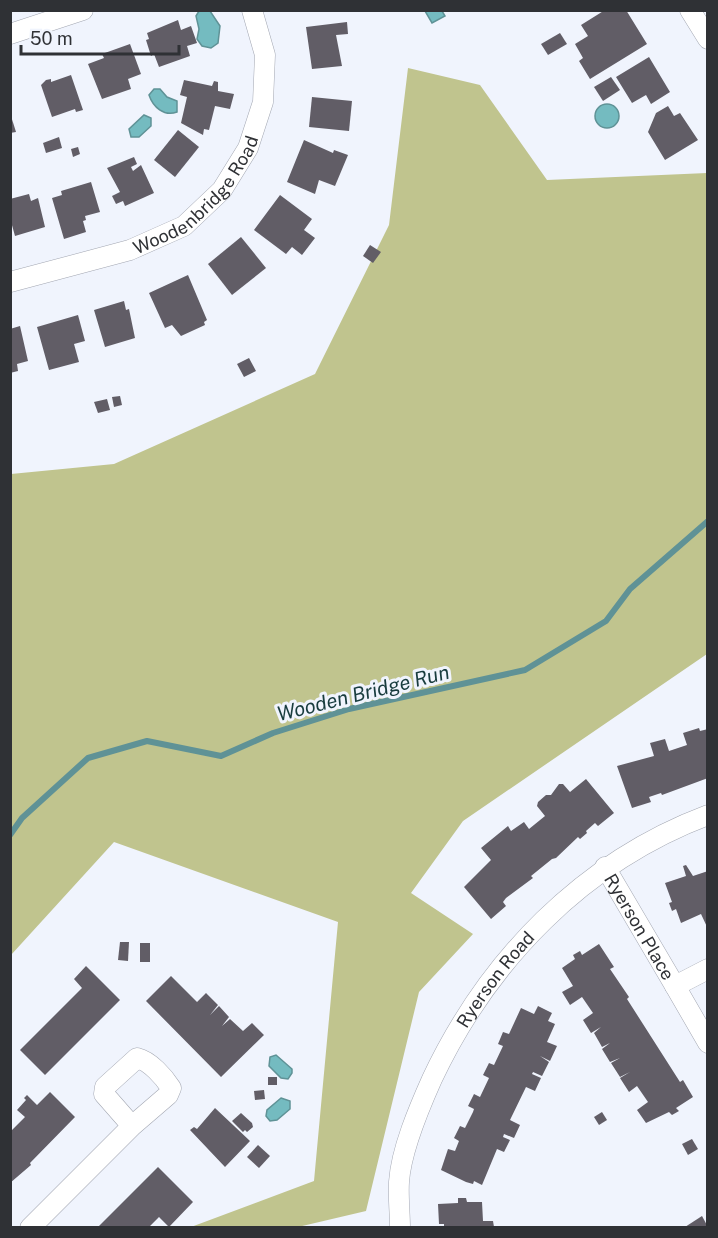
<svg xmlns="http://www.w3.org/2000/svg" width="718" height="1238" font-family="'Public Sans',sans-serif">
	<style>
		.forest { fill: #c0c48e }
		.water { fill: #74bbc0; stroke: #5f9296; stroke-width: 1.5 }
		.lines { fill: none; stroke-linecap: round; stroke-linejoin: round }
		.stream { stroke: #5f9296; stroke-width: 6 }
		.building { fill: #615d66 }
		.minor-casing { stroke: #a3a7b2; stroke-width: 21 }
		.minor { stroke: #fff; stroke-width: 20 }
		.labels { text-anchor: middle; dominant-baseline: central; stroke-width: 6; stroke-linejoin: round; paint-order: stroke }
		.street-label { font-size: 18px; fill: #2f3135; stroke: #f0f4fd }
		.water-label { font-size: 20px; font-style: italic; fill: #183c3e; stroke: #f0f4fd }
	</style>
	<rect width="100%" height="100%" fill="#f0f4fd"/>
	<path class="forest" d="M408,68L480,85L547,180L707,173V654L463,821L411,893L473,934L419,992L366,1211L298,1227H191L314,1181L338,922L114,842L11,955V474L114,464L315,374L389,225Z"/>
	<g class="water">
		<path d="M199,11H210L220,26L218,43L211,48L202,46L197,39L199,29L196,16Z"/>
		<path d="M425,11H442L445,16L432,23Z"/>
		<path d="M154,89H160L167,97L177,101V112C164,117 153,107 149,95Z"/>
		<circle cx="607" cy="116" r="12"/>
		<path d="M144,115L151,118V126L139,137H131L129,129Z"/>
		<path d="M276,1055L292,1069V1073L288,1079L281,1078L269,1066L270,1057Z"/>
		<path d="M281,1098L290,1101V1109L277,1120L270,1121L266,1116L267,1110Z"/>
	</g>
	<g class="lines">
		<path class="stream" d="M10,835L22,818L88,758L147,741L221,756L273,733L349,709L525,670L606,621L630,589L708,521"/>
	</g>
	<g class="building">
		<path d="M605,10H626L647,44L590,79L579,61L583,58L575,44L588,36L581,25Z"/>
		<path d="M178,20L181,30L191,26L197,43L187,46L190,56L159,67L154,54L151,56L146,40L149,39L147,33Z"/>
		<path d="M347,22L348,34L336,35L342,66L312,69L306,27Z"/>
		<path d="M560,33L567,44L548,55L541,44Z"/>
		<path d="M130,44L141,74L128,79L131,89L102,99L88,64L104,58L102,54Z"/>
		<path d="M649,57L670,92L651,104L646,95L632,103L616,77Z"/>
		<path d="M71,75L83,110L76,112L75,109L52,117L41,85L46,80L51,79V82Z"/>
		<path d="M611,77L620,90L603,101L594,87Z"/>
		<path d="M184,80L212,86L214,81L218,82V91L234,94L230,109L215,106L209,130L204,129L203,135L181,123L187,97L180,95Z"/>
		<path d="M312,97L352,101L349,131L309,127Z"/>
		<path d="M668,106L674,116L680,113L698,140L665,160L648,132L656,113Z"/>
		<path d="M10,113L16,132L10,133Z"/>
		<path d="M178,130L199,147L175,177L154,160Z"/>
		<path d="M59,137L62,148L46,153L43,143Z"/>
		<path d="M304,140L333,153L334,150L348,155L335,186L319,180L315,194L287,182Z"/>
		<path d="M78,147L80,154L73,157L71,149Z"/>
		<path d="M134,157L137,164L131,167L133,171L141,165L154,193L125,206L123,201L116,204L112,196L120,192L107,168Z"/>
		<path d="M91,182L100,212L85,216L86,220L83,221L86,232L64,239L52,198L62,195L61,191Z"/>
		<path d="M29,194L31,201L38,198L45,227L15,236L10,218V199Z"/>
		<path d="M280,195L312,219L304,230L315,238L302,255L292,247L286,254L254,230Z"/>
		<path d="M241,237L266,268L232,295L208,264Z"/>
		<path d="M370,245L381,252L373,263L363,256Z"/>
		<path d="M188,275L207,320L204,322L205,325L181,336L172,325L165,328L149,293Z"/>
		<path d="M124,301L126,310L129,309L135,338L105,347L94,310Z"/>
		<path d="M78,315L85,341L74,344L79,362L49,370L37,327Z"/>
		<path d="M20,326L28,361L17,364L18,371L10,373V329Z"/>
		<path d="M249,358L256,371L244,377L237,364Z"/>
		<path d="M120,396L122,405L114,407L112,397Z"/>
		<path d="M107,399L110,410L98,413L94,402Z"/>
		<path d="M699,728L700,731L708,729V778L662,795L661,793L649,797L651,802L632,808L617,766L654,756L650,743L665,739L669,751L687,745L683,733Z"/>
		<path d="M586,779L614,813L598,826L595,823L586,831L587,833L580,839L578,837L556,858L552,859L531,876L533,878L506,898L503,902L506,906L491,919L464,887L491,860L481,848L508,826L511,831L524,822L529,829L545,816L537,806L538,802L546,795H551L559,784H563L570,792Z"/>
		<path d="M686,865L693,876L708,871V929L701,914L681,923L676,909L672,911L669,903L672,902L665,883L686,876L683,866Z"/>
		<path d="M120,942H129L128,961L118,960Z"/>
		<rect x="140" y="943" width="10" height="19"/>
		<path d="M599,944L614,967L610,969L629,997L627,999L680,1082L683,1080L693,1097L676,1108L679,1111L672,1115L669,1112L646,1123L637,1110L648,1102L637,1086L629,1092L620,1078L630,1072L620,1077L611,1063L620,1058L610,1062L602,1049L610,1043L602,1047L594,1033L601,1027L591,1033L583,1020L593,1013L582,997L570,1005L562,992L573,986L562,968L575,959L573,955L580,951L582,955Z"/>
		<path d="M86,966L120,1000L45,1075L20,1050L82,988L74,979Z"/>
		<path d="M171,976L197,1002L206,993L218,1005L210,1015L219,1006L229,1017L222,1026L230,1019L243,1031L252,1023L264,1035L221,1077L146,1001Z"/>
		<path d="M538,1006L552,1013L548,1021L555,1024L547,1042L557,1046L550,1061L540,1056L549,1062L542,1076L533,1072L532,1074L541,1078L535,1091L526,1087L510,1120L520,1125L514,1138L504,1134L503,1137L510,1140L504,1152L497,1149L482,1185L474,1181L473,1184L466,1182L441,1170L448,1149L455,1151L459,1141L454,1138L460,1126L465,1128L473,1112L474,1109L468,1106L474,1094L480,1097L489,1078L483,1075L489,1063L494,1065L503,1046L498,1044L503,1032L509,1034L521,1008L534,1014Z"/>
		<rect x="268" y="1077" width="9" height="8"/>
		<path d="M264,1090L265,1099L255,1100L254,1091Z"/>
		<path d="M50,1092L75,1117L30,1163L31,1165L10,1183V1132L25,1117L17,1110L26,1100L24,1098L27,1095L37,1105Z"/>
		<path d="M215,1108L250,1141L225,1167L190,1130L194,1127L197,1129Z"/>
		<path d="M602,1112L607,1120L599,1125L594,1117Z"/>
		<path d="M241,1113L252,1123L253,1127L247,1132L245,1130L243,1132L232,1121Z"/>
		<path d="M692,1139L698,1149L688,1155L682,1144Z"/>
		<path d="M258,1145L270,1156L259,1168L247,1157Z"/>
		<path d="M158,1167L193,1202L169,1227L159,1217L149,1227H98Z"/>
		<path d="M458,1198H466L467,1202H482L483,1221H493L494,1227H444V1224H439L438,1204L458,1203Z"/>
		<path d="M702,1216L708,1227H685Z"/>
	</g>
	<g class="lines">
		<g class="minor-casing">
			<g id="minor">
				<path d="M690,10L708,39"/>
				<path d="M10,34L83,10"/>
				<path id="s1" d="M10,282L130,250L184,226L222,190L248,148L263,102L265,55L252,10"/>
				<path id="s2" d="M605,867L675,986"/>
				<path d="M708,969L675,986L708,1043"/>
				<path d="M30,1228L132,1126L168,1095L171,1088C164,1077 150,1061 137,1058L105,1087L104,1094L132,1126"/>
				<path id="s3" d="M400,1228C400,1212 398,1197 399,1182C401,1150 419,1108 432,1079C488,960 583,862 708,815"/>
			</g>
		</g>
		<use href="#minor" class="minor"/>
	</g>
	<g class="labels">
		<g class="street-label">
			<text stroke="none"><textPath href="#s1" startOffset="213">Woodenbridge Road</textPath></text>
			<text stroke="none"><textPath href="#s2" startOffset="69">Ryerson Place</textPath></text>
			<text stroke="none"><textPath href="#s3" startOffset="273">Ryerson Road</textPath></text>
		</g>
		<g class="water-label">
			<text transform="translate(363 693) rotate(-14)">Wooden Bridge Run</text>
		</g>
	</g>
	<rect width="718" height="1238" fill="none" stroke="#2f3135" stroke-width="24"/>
	<path d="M21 45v9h158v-9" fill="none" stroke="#2f3135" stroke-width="3"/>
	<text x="30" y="45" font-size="18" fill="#2f3135" stroke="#f0f4fd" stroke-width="4.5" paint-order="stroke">50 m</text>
</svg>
